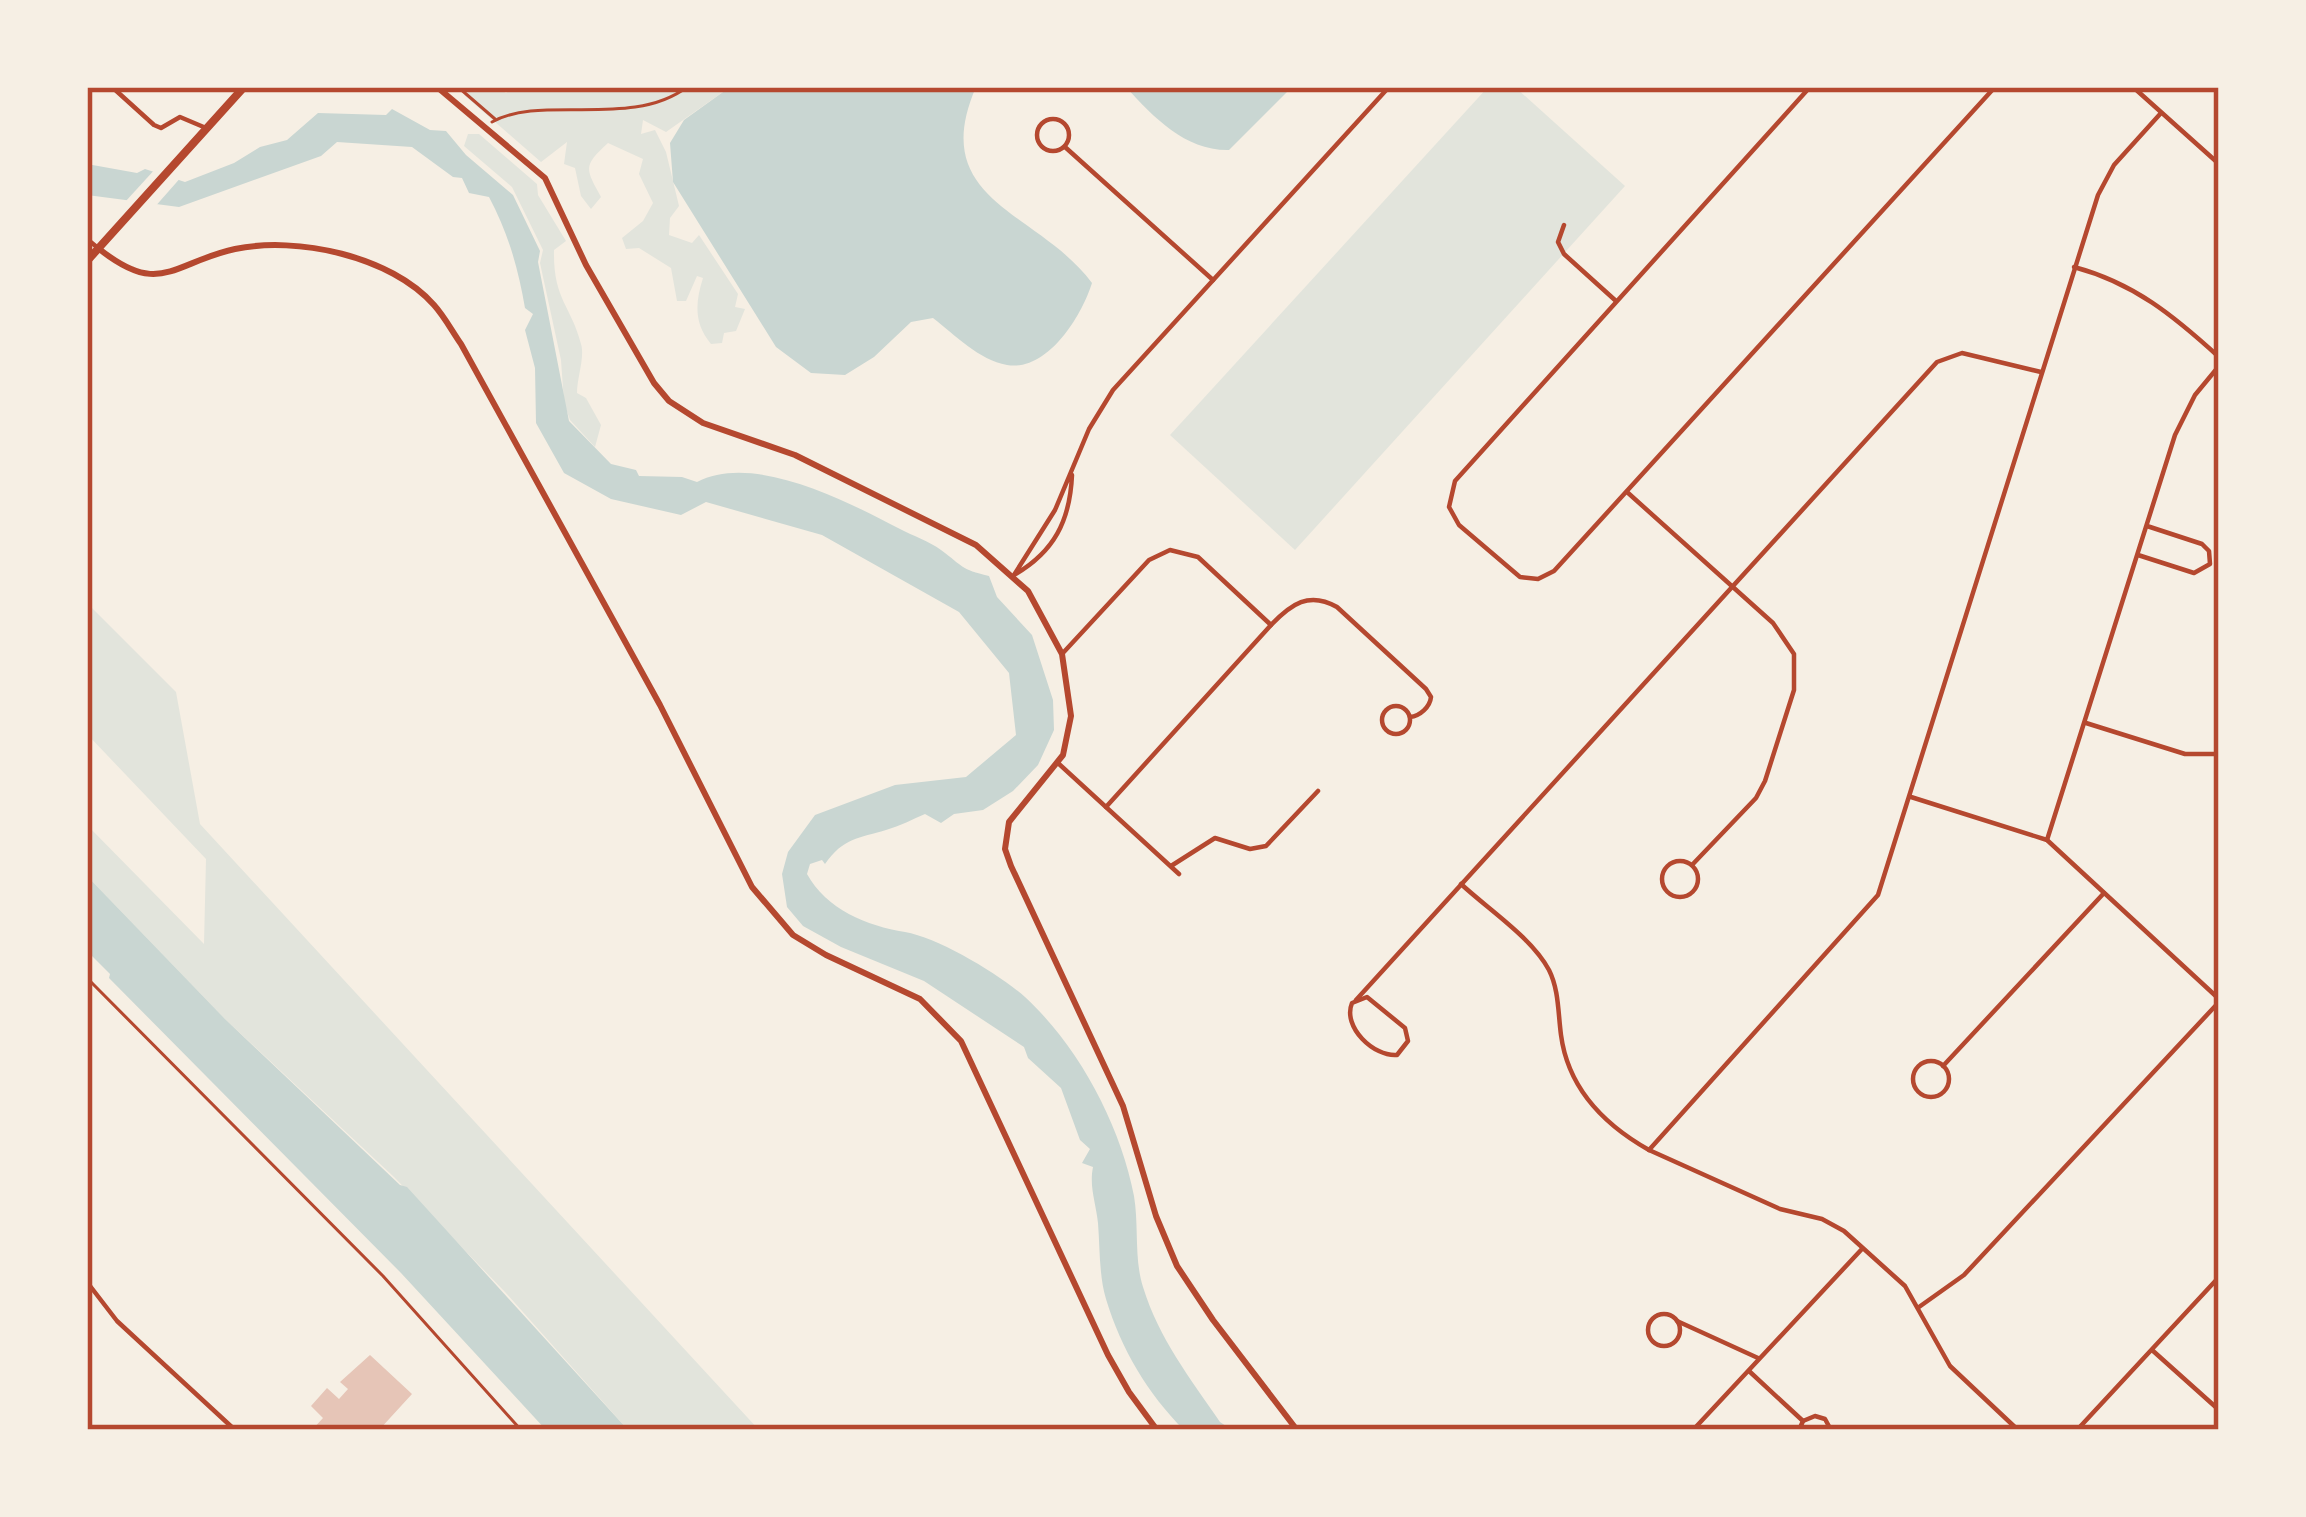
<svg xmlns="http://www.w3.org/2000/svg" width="2306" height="1517" font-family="Cabin,sans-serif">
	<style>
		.green { fill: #e2e4dc }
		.water { fill: #c9d6d2 }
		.pier { fill: #f6efe4 }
		.building { fill: #e6c5b7 }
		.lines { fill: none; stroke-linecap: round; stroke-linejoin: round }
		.path { stroke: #b5482f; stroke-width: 3 }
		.minor { stroke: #b5482f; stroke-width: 4.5 }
		.tertiary { stroke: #b5482f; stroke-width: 6 }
		.secondary { stroke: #b5482f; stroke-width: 8 }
		.neatline { fill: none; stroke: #b5482f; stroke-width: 4.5 }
	</style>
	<rect width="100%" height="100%" fill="#f6efe4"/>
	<g class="green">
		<path d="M463,87H496L506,93L515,87H578L580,90L730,87L666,132L643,120L641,134L655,130L666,152L679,206L670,218L669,235L692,243L699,235L738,294L735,307L745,309L736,331L724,333L722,343L711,344C694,324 695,303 703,278L697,276L686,301H677L671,268L639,248L626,249L622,238L643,221L653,203L639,174L643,159L608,143C583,166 585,168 601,197L591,209L581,196L575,168L564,164L567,142L541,162L464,95L468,92Z"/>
		<path d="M1488,87H1515L1625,186L1295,550L1170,435Z"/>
		<path d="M468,134H479L537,184L538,195L566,241L554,250C553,300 571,305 581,344C585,357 577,378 577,393L586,398L601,425L595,447L570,420L564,403L561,360L540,263L543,250L512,187L464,146Z"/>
		<path d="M87,603L176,692L200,824L759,1430H628L505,1292L394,1177L225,1019L87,876V825L204,944L206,859L87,734Z"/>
	</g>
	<g class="water">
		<path d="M730,87H976C926,202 1039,211 1092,283C1082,315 1048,372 1007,365C979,360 955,335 933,318L911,322L874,357L845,375L811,373L776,347L673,182L670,143L684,120Z"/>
		<path d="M1126,87H1292L1229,150C1186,151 1154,118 1126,87Z"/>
		<path d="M392,109L430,130L446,131L466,155L513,195L540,251L538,262L569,421L611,464L636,470L639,476L682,477L697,482C754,452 848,502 900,529C913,536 929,541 941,550C964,567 960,569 989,576L997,597L1032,635L1053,700L1054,730L1038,765L1013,791L983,810L954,814L941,823L925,814C913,819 900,826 886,830C859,838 843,838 825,864L822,860L810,864L807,874C826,909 867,926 905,932C939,938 999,974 1025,997C1079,1047 1120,1124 1134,1196C1139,1226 1134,1259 1143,1287C1159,1339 1190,1378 1220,1422L1232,1430H1184C1148,1394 1121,1349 1106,1299C1099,1276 1100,1248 1098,1223C1096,1203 1089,1187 1093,1167L1082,1163L1090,1149L1080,1140L1061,1088L1028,1058L1024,1047L924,981L841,947L803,926L787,907L782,874L788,852L815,815L895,785L966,777L1016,735L1009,673L959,612L822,535L706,502L681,515L611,499L564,473L536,423L535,368L525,330L533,314L525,308C518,267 508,233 489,197L469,193L462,178L453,177L412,147L337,142L321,156L179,207L87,195V164L137,173L145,169L185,182L234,163L260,147L287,140L318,113L386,115Z"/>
		<path d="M87,876L225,1019L400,1185L407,1187L628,1430H546L401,1273L109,978L110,974L87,951Z"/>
	</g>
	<path class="pier" d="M157,167L183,175L153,209L125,202Z"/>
	<path class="building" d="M370,1355L412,1394L379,1430H312L323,1418L311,1406L327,1388L339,1399L348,1389L340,1382Z"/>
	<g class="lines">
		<g class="path">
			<path d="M458,87L495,119"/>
			<path d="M492,122C541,94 632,129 687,87"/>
			<path d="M87,978L383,1276L521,1430"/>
		</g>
		<g class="minor">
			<path d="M112,87L154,125L161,128L180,117L206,128"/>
			<path d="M1810,87L1455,481L1449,507L1459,525L1520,577L1538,579L1554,571L1995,87"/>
			<path d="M2133,87L2219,164"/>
			<circle cx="1053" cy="135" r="16"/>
			<path d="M1065,147L1213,280"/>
			<path d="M1564,225L1558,242L1564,254L1616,301"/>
			<path d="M87,239L98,248"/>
			<path d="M2074,267C2134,283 2174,316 2219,357"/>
			<path d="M1072,475C1070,521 1054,552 1014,575L1055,510L1089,429L1113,390L1389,87"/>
			<path d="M1627,492L1773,623L1794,654V690L1765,781L1756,798L1692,865"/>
			<path d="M2138,555L2194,573L2210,564L2209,551L2202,544L2147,526"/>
			<path d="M1062,654L1149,560L1170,550L1198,557L1271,625"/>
			<circle cx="1396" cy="720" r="14"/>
			<path d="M2086,723L2185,754H2219"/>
			<path d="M1058,763L1179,874"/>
			<path d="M1911,797L2047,840L2219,999"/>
			<path d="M1106,807L1271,625C1291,604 1309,591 1337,607L1426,689L1431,697C1430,707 1420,716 1410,717"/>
			<path d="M2047,840L2175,435L2195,395L2219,366"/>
			<circle cx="1680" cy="879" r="18"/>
			<path d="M1171,866L1215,838L1250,849L1266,846L1318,791"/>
			<path d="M1461,884C1489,910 1531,937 1549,970C1559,990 1558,1013 1561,1035C1568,1088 1603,1124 1649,1150L1780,1209L1822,1219L1844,1231L1905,1286L1950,1366L2018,1430"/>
			<path d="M1367,997L1405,1028L1408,1041L1397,1055C1374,1057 1342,1027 1352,1003Z"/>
			<path d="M1356,1000L1937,362L1962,353L2041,372"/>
			<circle cx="1931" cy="1079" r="18"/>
			<path d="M1943,1066L2104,893"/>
			<path d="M1649,1150L1878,895L2098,195L2114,165L2161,113"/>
			<path d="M87,1282L117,1321L235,1430"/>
			<path d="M1919,1307L1964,1275L2219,1002"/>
			<circle cx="1664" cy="1330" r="16"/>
			<path d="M1677,1321L1758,1358"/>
			<path d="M2152,1350L2219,1410"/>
			<path d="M1749,1371L1803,1421"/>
			<path d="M1693,1430L1861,1250"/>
			<path d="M1799,1430L1803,1421L1815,1416L1825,1419L1831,1430"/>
			<path d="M2077,1430L2219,1277"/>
		</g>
		<g class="tertiary">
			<path d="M437,87L545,178L586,265L654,383L669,401L703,423L795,455L976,545L1028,591L1062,654L1071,716L1063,755L1009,822L1005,849L1011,866L1123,1106L1156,1216L1177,1266L1213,1320L1297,1430"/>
			<path d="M98,248C160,298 172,263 235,249C297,236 391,256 434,305C444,316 452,331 461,344L660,705L752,887L793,935L826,955L920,999L961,1041L1108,1355L1129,1392L1157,1430"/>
		</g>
		<path class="secondary" d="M87,261L244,87"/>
	</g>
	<rect width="2306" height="1517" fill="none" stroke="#f6efe4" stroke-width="180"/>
	<rect x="90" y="90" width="2126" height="1337" class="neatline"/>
</svg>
